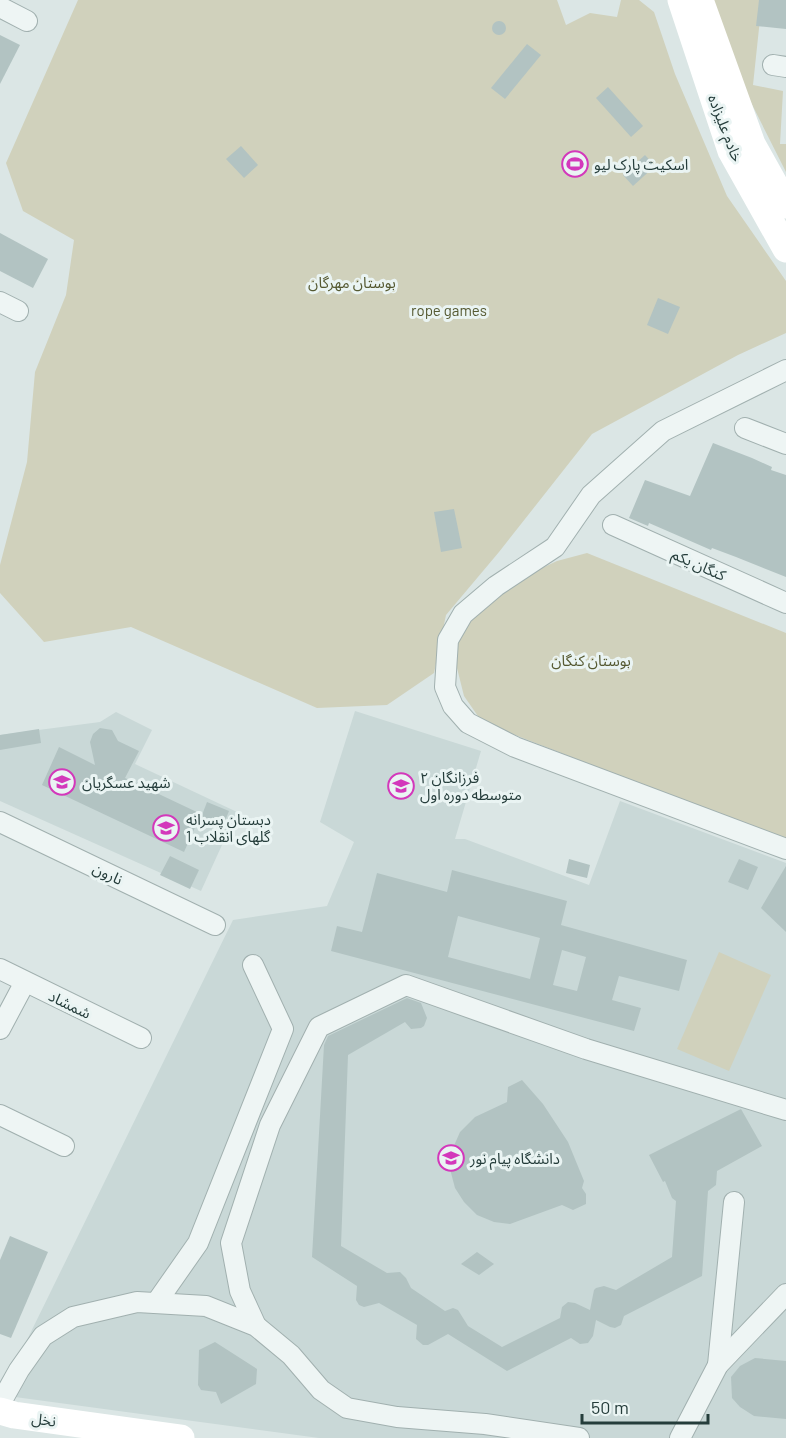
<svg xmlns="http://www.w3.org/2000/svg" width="786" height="1438" font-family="Barlow,'Noto Sans Arabic',sans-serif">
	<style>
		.built { fill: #c9d8d7 }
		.green { fill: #d0d1bc }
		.building { fill: #b2c3c2; fill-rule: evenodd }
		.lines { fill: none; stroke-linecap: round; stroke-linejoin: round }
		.minor-casing { stroke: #a1b0af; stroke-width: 22 }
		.minor { stroke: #eef5f4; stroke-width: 20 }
		.secondary { stroke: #fff; stroke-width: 27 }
		.labels { text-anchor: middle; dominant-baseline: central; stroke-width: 6; stroke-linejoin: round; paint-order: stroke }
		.street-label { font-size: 15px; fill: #253d3b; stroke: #eaf4f3 }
		.poi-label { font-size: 15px; fill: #253d3b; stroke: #eaf4f3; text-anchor: start }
		.park-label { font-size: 15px; fill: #555931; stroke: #eaf4f3 }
	</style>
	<rect width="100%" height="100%" fill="#dbe6e5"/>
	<g class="built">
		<path d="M355,711L481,751L455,839H465L589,885L620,801L786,863V1438H319L0,1395L233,920L327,906L354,842L320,822Z"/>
		<path d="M116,712L152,730L135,764L237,812L201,891L0,801V735L100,722Z"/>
	</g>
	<g class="green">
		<path d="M78,0H557L566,25L590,13L617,17L621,0H639L654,12L675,74L727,196L786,281V333L738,355L592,434L499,552L446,615L434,673L387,705L317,708L131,627L44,642L0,593V565L27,462L35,372L66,295L74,240L23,211L6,163Z"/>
		<path d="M712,0H762L753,85L783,91L780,144H786V172L726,53Z"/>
		<path d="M587,553L786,633V841L482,722L464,696L455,660L460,632L475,611L527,575L557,561Z"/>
		<path d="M719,952L771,975L729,1071L677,1049Z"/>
	</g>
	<g class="building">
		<path d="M759,0H786V29L756,26Z"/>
		<circle cx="499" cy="28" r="7"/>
		<path d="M0,35L20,45L0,84Z"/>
		<path d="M527,44L541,55L505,99L491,88Z"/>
		<path d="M608,87L643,126L631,137L596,98Z"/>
		<path d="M241,146L258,165L244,178L226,159Z"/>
		<path d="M645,155L655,166L633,186L623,175Z"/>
		<path d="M0,233L48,259L33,288L0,271Z"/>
		<path d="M658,298L680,307L668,334L647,325Z"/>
		<path d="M713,443L752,458L772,467L771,470L786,475V577L736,557L712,548L711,550L649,523L648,526L629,518L645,480L690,496Z"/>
		<path d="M454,509L462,548L441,552L434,512Z"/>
		<path d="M100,728L112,730L118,741L139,751L125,778L201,814L184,852L42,785L59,747L95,765L90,742L93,734Z"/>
		<path d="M39,729L41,743L0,750V735Z"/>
		<path d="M207,802L229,811L221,831L199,823Z"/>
		<path d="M170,856L199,870L190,889L160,875Z"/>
		<path d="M569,859L590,865L587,878L566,873Z"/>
		<path d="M739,859L758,867L748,890L728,882Z"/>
		<path d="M786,866V932L761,908Z"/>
		<path d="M452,870L567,901L561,925L687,960L679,991L619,976L612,1000L641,1008L634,1031L331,951L337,926L362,932L377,873L447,892ZM458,916L540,938L530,979L448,957ZM562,950L586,957L577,991L553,985Z"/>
		<path d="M407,998L421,1003L427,1018L424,1026L421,1028L411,1029L405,1022L348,1055L341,1246L387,1273L400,1272L406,1278L411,1288L445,1311L453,1308L458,1310L468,1326L502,1347L560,1318L562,1307L568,1302L575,1303L590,1310L594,1290L596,1288L604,1286L616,1290L672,1257L676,1201L672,1198L665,1181L663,1182L649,1155L741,1109L762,1146L717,1171L716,1185L708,1191L702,1276L624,1316L621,1325L615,1328L610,1327L596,1320L593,1336L588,1343L580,1344L571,1338L507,1371L448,1334L428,1345H423L416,1339L417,1325L379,1303L364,1307L359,1305L356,1300L357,1286L312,1257L324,1045L328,1036Z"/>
		<path d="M522,1080L543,1104L568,1142L584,1181L582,1188L586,1194V1204L573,1210L562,1205L510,1224L494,1222L477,1215L464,1202L455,1188L450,1169L453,1148L460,1132L475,1117L507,1102L508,1087Z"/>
		<path d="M10,1236L48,1252L11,1338L0,1334V1260Z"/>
		<path d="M477,1252L494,1264L479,1275L461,1264Z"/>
		<path d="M215,1342L257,1369L256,1384L221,1404L216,1392L201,1390L198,1385L199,1350Z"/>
		<path d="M755,1358L786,1361V1419L754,1416L740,1407L732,1398L731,1377L740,1366Z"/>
	</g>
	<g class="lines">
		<g class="minor-casing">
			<g id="minor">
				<path d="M0,7L27,21"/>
				<path d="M773,65L786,67"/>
				<path d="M0,302L18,311"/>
				<path d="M786,370L663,431L591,495L555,547L496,586L463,614L448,640L445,687L453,706L468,723L515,747L786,849"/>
				<path d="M745,428L786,444"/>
				<path d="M613,525L786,603"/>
				<path d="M0,822L215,925"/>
				<path d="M0,969L141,1038"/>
				<path d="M0,1029L25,982"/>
				<path d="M0,1115L64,1146"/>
				<path d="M156,1303L198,1243L283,1029L253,965"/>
				<path d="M256,1326L240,1291L231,1243L270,1125L319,1027L406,985L586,1049L786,1110"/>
				<path d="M718,1365L734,1202"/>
				<path d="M0,1404L19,1370L43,1336L73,1317L137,1302L206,1306L256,1326L291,1355L321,1390L347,1408L397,1417L485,1424L579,1438"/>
				<path d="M680,1438L718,1365L786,1294"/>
			</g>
		</g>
		<use href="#minor" class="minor"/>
		<g class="secondary">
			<path d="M681,0L731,151L786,249"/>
			<path d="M700,0L752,144L786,205"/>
			<path d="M0,1411L14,1415L181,1438"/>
		</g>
	</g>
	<defs>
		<g id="stadium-ring" transform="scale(1.35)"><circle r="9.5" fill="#eaf4f3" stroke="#d338bb" stroke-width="1.5"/><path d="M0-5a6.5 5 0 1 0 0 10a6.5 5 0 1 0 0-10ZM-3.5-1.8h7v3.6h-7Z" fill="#d338bb"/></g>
		<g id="school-ring" transform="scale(1.35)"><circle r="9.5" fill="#eaf4f3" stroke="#d338bb" stroke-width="1.5"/><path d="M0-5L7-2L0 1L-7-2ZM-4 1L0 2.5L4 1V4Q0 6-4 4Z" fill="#d338bb"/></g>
		<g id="university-ring" transform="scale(1.35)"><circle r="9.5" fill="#eaf4f3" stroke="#d338bb" stroke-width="1.5"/><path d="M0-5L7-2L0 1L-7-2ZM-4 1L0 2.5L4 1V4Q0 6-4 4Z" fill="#d338bb"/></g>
	</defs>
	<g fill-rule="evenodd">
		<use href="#stadium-ring" x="575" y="164"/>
		<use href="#school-ring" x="62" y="782"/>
		<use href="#school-ring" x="401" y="786"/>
		<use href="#school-ring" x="166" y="828"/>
		<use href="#university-ring" x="451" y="1158"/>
	</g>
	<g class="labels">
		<g class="street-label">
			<text transform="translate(726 128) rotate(69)">خادم علیزاده</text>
			<text transform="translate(699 564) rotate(24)">کنگان یکم</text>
			<text transform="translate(108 873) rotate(26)">نارون</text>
			<text transform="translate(70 1004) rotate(26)">شمشاد</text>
			<text transform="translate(44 1419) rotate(8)">نخل</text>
		</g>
		<g class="poi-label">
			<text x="594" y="164">اسکیت پارک لیو</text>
			<text x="420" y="777">فرزانگان ۲<tspan x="420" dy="17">متوسطه دوره اول</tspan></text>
			<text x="82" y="782">شهید عسگریان</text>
			<text x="186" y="819">دبستان پسرانه<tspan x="186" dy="17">گلهای انقلاب 1</tspan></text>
			<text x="470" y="1158">دانشگاه پیام نور</text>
		</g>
		<g class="park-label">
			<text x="352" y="282">بوستان مهرگان</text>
			<text x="449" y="310">rope games</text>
			<text x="591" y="660">بوستان کنگان</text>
		</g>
	</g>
	<path d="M582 1414v9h126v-9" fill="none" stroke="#253d3b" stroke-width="3"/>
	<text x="591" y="1414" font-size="18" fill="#253d3b" stroke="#eaf4f3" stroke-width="4.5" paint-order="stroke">50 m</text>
</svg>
